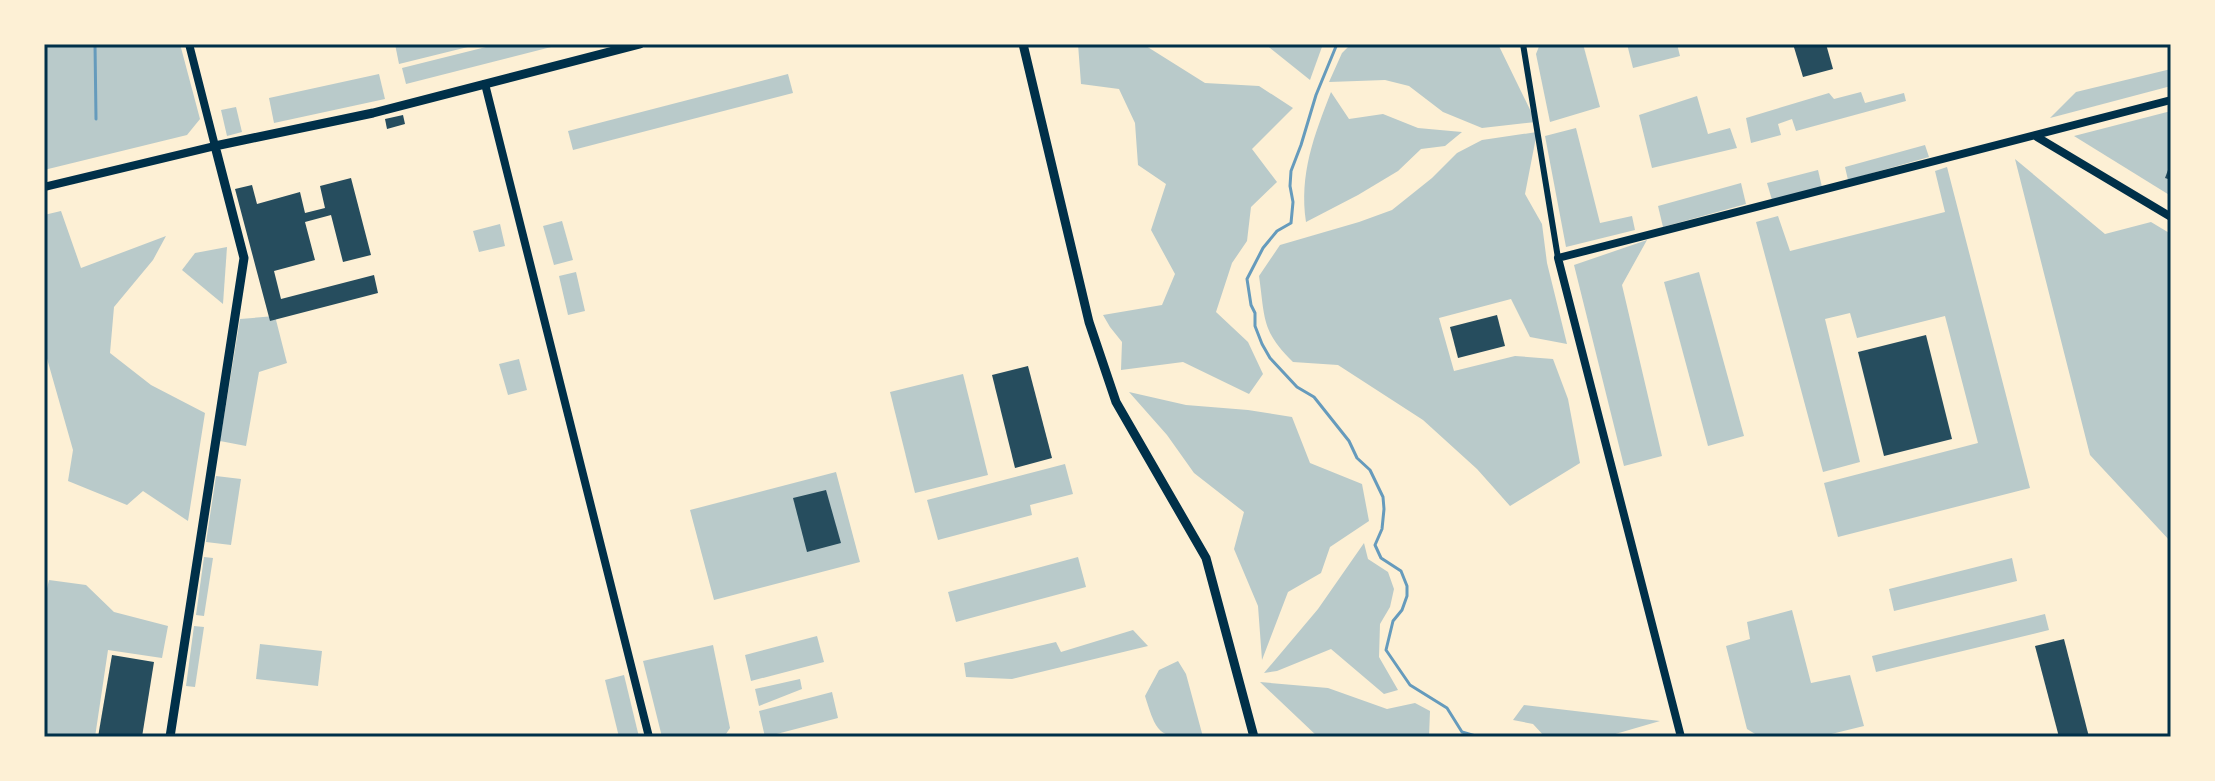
<svg xmlns="http://www.w3.org/2000/svg" width="2215" height="781" font-family="'Noto Sans',sans-serif">
	<style>
		.green { fill: #b9caca }
		.lines { fill: none; stroke-linecap: round; stroke-linejoin: round }
		.stream { stroke: #669bbc; stroke-width: 3 }
		.building { fill: #264d5e }
		.minor { stroke: #003049; stroke-width: 6 }
		.tertiary { stroke: #003049; stroke-width: 8 }
		.secondary { stroke: #003049; stroke-width: 9 }
		.neatline { fill: none; stroke: #003049; stroke-width: 3 }
	</style>
	<rect width="100%" height="100%" fill="#fdf0d5"/>
	<g class="green">
		<path d="M44,44H180L200,119L187,135L44,170Z"/>
		<path d="M395,44H480L399,64Z"/>
		<path d="M498,44H563L406,84L402,68Z"/>
		<path d="M1078,44L1146,46L1205,83L1259,86L1293,108L1252,149L1277,182L1251,207L1247,241L1232,263L1216,312L1248,342L1263,374L1249,394L1183,362L1121,370L1122,342L1110,327L1103,315L1162,305L1175,274L1151,230L1166,184L1138,165L1135,123L1119,89L1081,84Z"/>
		<path d="M1265,44H1323L1310,80Z"/>
		<path d="M1351,44H1498L1536,122L1482,128L1443,112L1409,86L1385,80L1329,82L1342,53Z"/>
		<path d="M1540,44H1583L1600,107L1550,122L1536,54Z"/>
		<path d="M1627,44H1677L1680,56L1633,68Z"/>
		<path d="M2171,69V86L2050,118L2076,92Z"/>
		<path d="M379,74L385,99L274,123L269,98Z"/>
		<path d="M788,74L793,93L573,150L568,131Z"/>
		<path d="M1331,92L1349,119L1383,114L1418,128L1462,132L1445,146L1421,149L1398,171L1358,195L1306,222C1299,174 1314,136 1331,92Z"/>
		<path d="M1861,92L1865,103L1904,93L1906,101L1796,131L1792,119L1778,124L1781,135L1751,143L1746,118L1829,93L1834,99Z"/>
		<path d="M1697,96L1708,134L1730,128L1737,148L1652,168L1639,115Z"/>
		<path d="M236,107L242,132L227,136L221,110Z"/>
		<path d="M2171,111V196L2074,136Z"/>
		<path d="M1576,128L1600,223L1632,216L1635,230L1566,247L1545,136Z"/>
		<path d="M1537,132L1525,194L1542,224L1547,263L1567,344L1530,337L1511,299L1439,318L1454,371L1515,356L1553,359L1568,399L1580,463L1510,506L1477,469L1423,420L1338,365L1293,362C1261,331 1265,317 1259,276L1280,245L1359,222L1392,210L1432,178L1457,153L1482,140Z"/>
		<path d="M1925,145L1929,157L1848,180L1845,167Z"/>
		<path d="M2015,159L2105,234L2151,222L2171,234V542L2090,455Z"/>
		<path d="M1947,167L2030,488L1838,537L1824,483L1978,443L1945,316L1857,338L1850,313L1825,319L1860,462L1823,472L1756,222L1778,216L1790,251L1945,212L1935,171Z"/>
		<path d="M1818,170L1822,187L1772,200L1767,183Z"/>
		<path d="M1741,183L1746,204L1663,227L1658,206Z"/>
		<path d="M61,211L81,268L166,236L153,260L114,307L110,353L151,385L205,413L188,521L143,491L127,505L68,481L73,450L44,348V215Z"/>
		<path d="M562,221L573,260L554,265L543,226Z"/>
		<path d="M500,224L505,246L479,252L473,231Z"/>
		<path d="M1647,240L1622,285L1662,456L1624,466L1574,265Z"/>
		<path d="M227,247L223,304L182,270L195,253Z"/>
		<path d="M576,272L585,311L568,315L559,276Z"/>
		<path d="M1699,272L1744,436L1708,446L1664,282Z"/>
		<path d="M275,316L287,363L259,372L246,446L220,441L240,319Z"/>
		<path d="M519,359L527,390L508,395L499,364Z"/>
		<path d="M963,374L988,475L915,493L890,392Z"/>
		<path d="M1129,392L1186,405L1248,410L1292,417L1310,463L1362,484L1369,521L1330,547L1321,573L1288,592L1262,660L1258,606L1234,549L1244,512L1194,473L1167,435Z"/>
		<path d="M1065,464L1073,494L1030,505L1032,515L938,540L927,500Z"/>
		<path d="M836,472L860,562L714,600L690,510Z"/>
		<path d="M216,476L241,479L231,545L206,542Z"/>
		<path d="M1364,543L1368,559L1388,572L1394,589L1390,607L1380,624L1379,657L1398,690L1384,694L1331,649L1277,671L1264,673L1318,609Z"/>
		<path d="M204,557L213,558L204,616L196,615Z"/>
		<path d="M1078,557L1086,587L956,622L948,592Z"/>
		<path d="M2012,558L2017,581L1894,611L1889,589Z"/>
		<path d="M49,580L86,585L114,612L168,626L162,658L108,650L95,737H44V602Z"/>
		<path d="M1792,610L1811,683L1850,675L1864,726L1819,737H1760L1747,729L1726,646L1750,639L1747,622Z"/>
		<path d="M2045,614L2049,630L1876,672L1872,656Z"/>
		<path d="M194,626L204,627L195,687L186,686Z"/>
		<path d="M1133,630L1148,646L1012,679L966,677L964,663L1056,642L1061,652Z"/>
		<path d="M817,636L824,662L751,681L745,655Z"/>
		<path d="M260,644L322,651L318,686L256,679Z"/>
		<path d="M713,645L730,728L724,737H662L643,661Z"/>
		<path d="M1178,661L1186,674L1203,737C1160,737 1158,738 1145,696L1159,670Z"/>
		<path d="M624,675L639,737H619L605,680Z"/>
		<path d="M800,679L802,689L759,706L755,689Z"/>
		<path d="M1260,682L1328,688L1387,709L1415,703L1430,711L1429,737H1318Z"/>
		<path d="M832,692L838,718L765,737L759,711Z"/>
		<path d="M1524,705L1660,721L1605,737H1545L1533,724L1513,720Z"/>
	</g>
	<g class="lines">
		<g class="stream">
			<path d="M95,44L96,119"/>
			<path d="M1337,44L1316,95L1301,145L1291,171L1290,186L1293,202L1291,223L1277,231L1263,248L1247,279L1251,305L1255,313V326L1262,344L1270,358L1297,387L1314,397L1349,441L1357,458L1370,470L1383,497L1384,509L1382,529L1375,545L1381,558L1401,571L1407,586V596L1402,610L1393,621L1386,650L1410,685L1447,708L1462,732L1479,737"/>
		</g>
	</g>
	<g class="building">
		<path d="M1793,44H1826L1833,69L1803,77Z"/>
		<path d="M403,115L405,124L387,129L385,119Z"/>
		<path d="M2171,162V180L2165,178Z"/>
		<path d="M351,178L371,255L343,262L331,215L305,222L315,260L274,271L281,299L374,275L378,293L270,321L235,189L252,185L257,204L300,192L305,213L325,208L320,186Z"/>
		<path d="M1497,315L1505,346L1458,358L1450,327Z"/>
		<path d="M1926,335L1952,439L1884,456L1858,352Z"/>
		<path d="M1028,366L1052,458L1015,468L992,375Z"/>
		<path d="M826,490L841,543L807,552L793,498Z"/>
		<path d="M2064,639L2089,737H2059L2035,646Z"/>
		<path d="M112,655L154,662L142,737H98Z"/>
	</g>
	<g class="lines">
		<path class="minor" d="M1523,44L1558,258"/>
		<g class="tertiary">
			<path d="M485,84L649,737"/>
			<path d="M2037,137L2171,217"/>
			<path d="M44,187L215,146L189,44"/>
			<path d="M1681,737L1558,258L2171,100"/>
		</g>
		<g class="secondary">
			<path d="M1023,44L1089,322L1116,402L1206,558L1254,737"/>
			<path d="M170,737L244,258L215,146L373,113L640,44"/>
		</g>
	</g>
	<rect width="2215" height="781" fill="none" stroke="#fdf0d5" stroke-width="92"/>
	<rect x="46" y="46" width="2123" height="689" class="neatline"/>
</svg>
